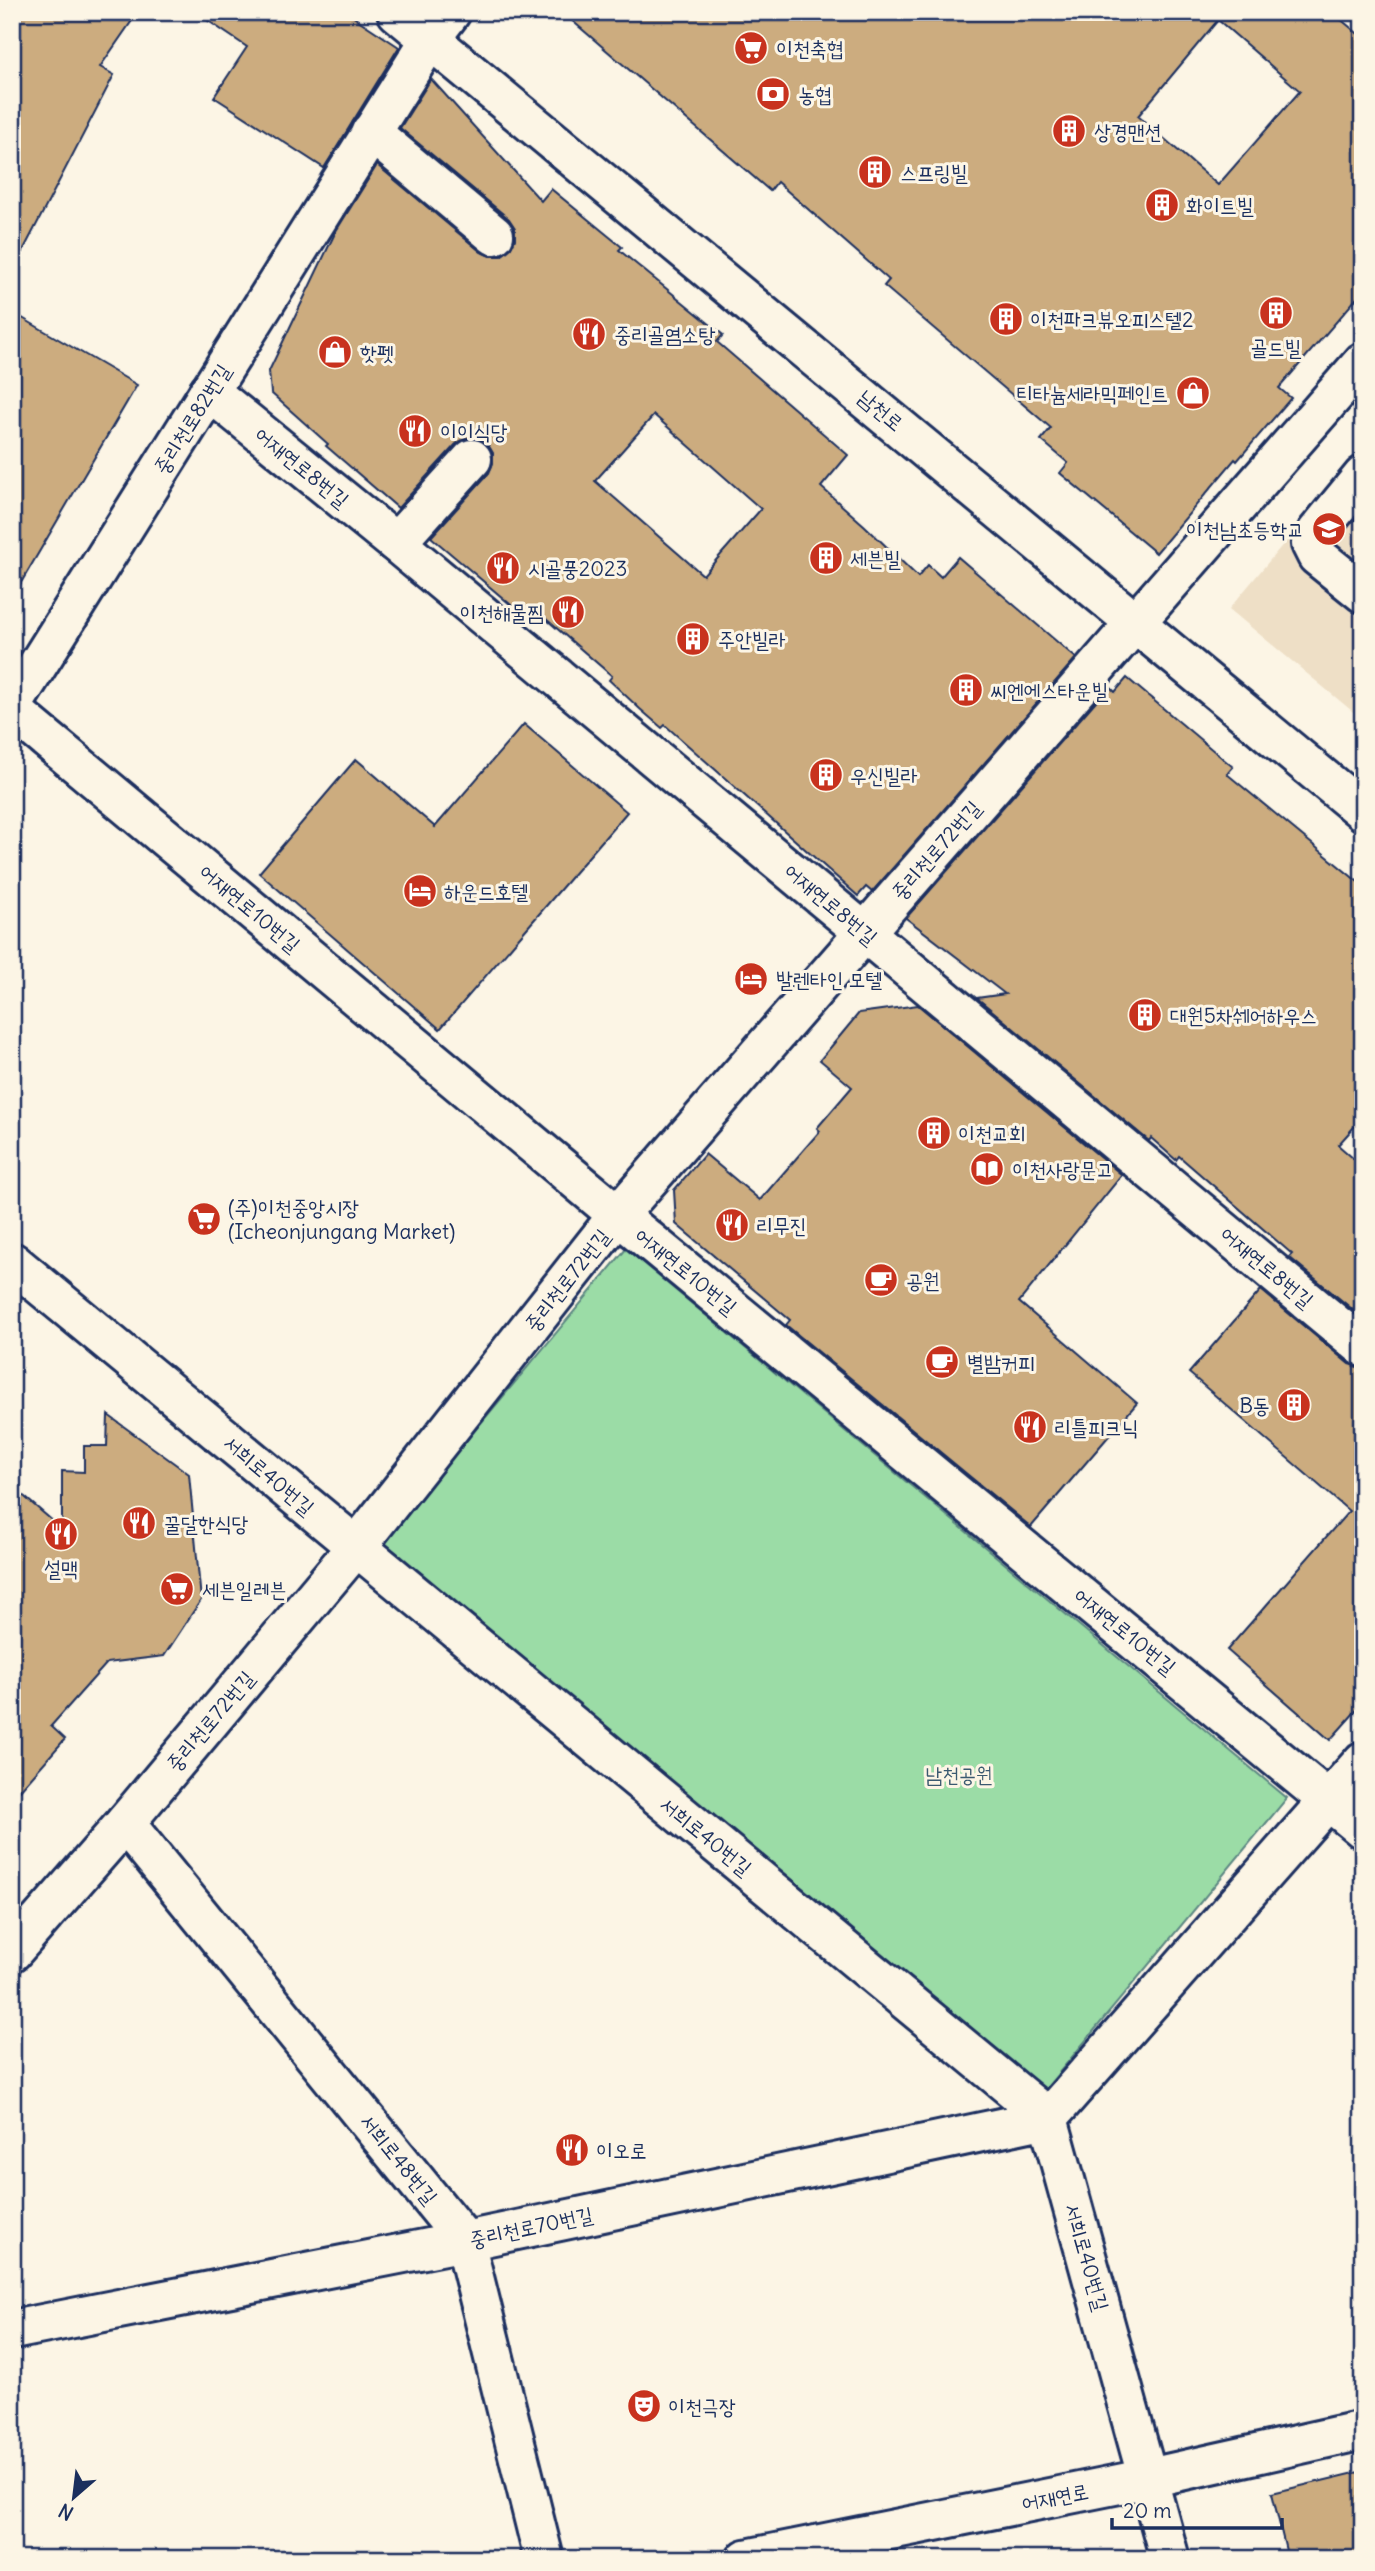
<svg xmlns="http://www.w3.org/2000/svg" width="1375" height="2571" font-family="Delius,'Poor Story',sans-serif">
	<style>
		.built { fill: #eedfc6 }
		.green { fill: #9bdca6; stroke: #5b8682; stroke-width: 2 }
		.building { fill: #ccac7f; stroke: #1b2f5e; stroke-width: 2; fill-rule: evenodd }
		.lines { fill: none; stroke-linecap: round; stroke-linejoin: round }
		.minor-casing { stroke: #1b2f5e; stroke-width: 44 }
		.minor { stroke: #fcf5e5; stroke-width: 38 }
		.labels { text-anchor: middle; dominant-baseline: central; stroke-width: 6; stroke-linejoin: round; paint-order: stroke }
		.poi-label { font-size: 21px; fill: #1b2f5e; stroke: #fcf5e5; text-anchor: start }
		.street-label { font-size: 21px; fill: #1b2f5e; stroke: #fcf5e5 }
		.park-label { font-size: 21px; fill: #3b5a70; stroke: #fcf5e5 }
	</style>
	<rect width="100%" height="100%" fill="#fcf5e5"/>
	<filter id="ink" filterUnits="userSpaceOnUse"><feTurbulence type="fractalNoise" baseFrequency=".0143" numOctaves="2"/><feDisplacementMap in="SourceGraphic" scale="14" xChannelSelector="R" yChannelSelector="G"/><feConvolveMatrix kernelMatrix="1 2 1 2 8 2 1 2 1" color-interpolation-filters="sRGB"/></filter>
	<g filter="url(#ink)">
		<path class="built" d="M1363,449V720L1229,609Z"/>
		<path class="green" d="M626,1249L1287,1798L1043,2092L382,1542Z"/>
		<g class="building">
			<path d="M12,12H138L100,67L114,75L12,272Z"/>
			<path d="M195,12H346L399,47L324,168L214,97L247,47Z"/>
			<path d="M562,12H1332L1363,38V291L1279,388L1291,398L1237,461L1235,459L1156,553L1060,473L1068,463L1041,440L1051,428L884,286L889,280L777,182L770,191ZM1218,20L1300,91L1218,185L1138,116Z"/>
			<path d="M431,79L541,201L551,189L622,247L619,250L723,335L717,342L848,455L821,487L865,526L918,577L928,565L941,577L958,557L1076,658L872,892L866,887L858,896L665,725L662,728L640,709L609,680L612,676L532,607L524,616L431,537L489,473L493,463V453L486,442L476,438H466L456,444L398,508L326,446L328,444L271,393L269,371L336,231L377,165L481,252L490,256H501L511,248L515,239V228L509,219L400,128ZM654,415L761,509L703,575L595,481Z"/>
			<path d="M12,312L137,385L12,598Z"/>
			<path d="M1127,678L1233,767L1227,774L1363,886V1117L1338,1145L1363,1167V1318L1289,1257L1292,1254L1179,1156L1176,1160L1151,1138L1149,1141L977,998L1005,994L906,918L1109,686L1115,692Z"/>
			<path d="M524,724L627,812L440,1029L259,873L356,759L435,827Z"/>
			<path d="M918,1005L1122,1175L1019,1302L1137,1403L1031,1527L786,1325L790,1320L676,1224L674,1190L705,1154L760,1200L820,1131L817,1128L852,1087L820,1060L840,1036L859,1013Z"/>
			<path d="M1261,1290L1349,1364L1363,1368V1703L1330,1740L1227,1650L1349,1511L1189,1373Z"/>
			<path d="M108,1415L189,1474L201,1600L164,1656L107,1663L51,1726L65,1739L12,1799V1486L62,1529V1471L84,1472V1446H107Z"/>
			<path d="M1363,2471V2559H1288L1272,2493Z"/>
		</g>
		<g class="lines">
			<g class="minor-casing">
				<g id="minor">
					<path d="M397,12L1363,811"/>
					<path d="M371,132L494,235"/>
					<path d="M209,391L396,543L1363,1347"/>
					<path d="M1363,476L1317,532L1311,544L1317,556L1363,593"/>
					<path d="M396,543L472,459"/>
					<path d="M12,706L431,38L451,12"/>
					<path d="M12,710L618,1215L1363,1829"/>
					<path d="M12,1262L1048,2118L1170,2559"/>
					<path d="M125,1823L465,2241L544,2559"/>
					<path d="M12,1952L125,1823L356,1547L618,1215L1363,362"/>
					<path d="M12,2330L465,2241L1048,2118L1363,1761"/>
					<path d="M746,2559L1149,2478L1363,2430"/>
				</g>
			</g>
			<use href="#minor" class="minor"/>
		</g>
	</g>
	<defs>
		<g id="supermarket-disc" transform="scale(1.75)"><circle r="9.5" fill="#c8321e" stroke="#fcf5e5"/><path d="M-6-5.5h2.5l.6 2H6L4.5 2H-2.5L-4.4-4H-6ZM-1.5 3.2a1.3 1.3 0 1 0 .1 0ZM3 3.2a1.3 1.3 0 1 0 .1 0Z" fill="#fff"/></g>
		<g id="bank-disc" transform="scale(1.75)"><circle r="9.5" fill="#c8321e" stroke="#fcf5e5"/><path d="M-6-4H6V4H-6ZM0-2.3a2.3 2.3 0 1 0 0 4.6a2.3 2.3 0 1 0 0-4.6Z" fill="#fff"/></g>
		<g id="building-disc" transform="scale(1.75)"><circle r="9.5" fill="#c8321e" stroke="#fcf5e5"/><path d="M-4-6H4V6H1V3H-1V6H-4ZM-2.5-4.3h1.7v1.8h-1.7ZM.8-4.3h1.7v1.8H.8ZM-2.5-1h1.7V.8h-1.7ZM.8-1h1.7V.8H.8Z" fill="#fff"/></g>
		<g id="restaurant-disc" transform="scale(1.75)"><circle r="9.5" fill="#c8321e" stroke="#fcf5e5"/><path d="M-5-6h1v4h1v-4h1v4h1v-4h1v5L-1.5 .5V6h-2V.5L-5-1ZM5-6V6H3V1.5H1.5Q1.5-4 5-6Z" fill="#fff"/></g>
		<g id="shop-disc" transform="scale(1.75)"><circle r="9.5" fill="#c8321e" stroke="#fcf5e5"/><path d="M-5-2.5h2.3a2.7 3.5 0 0 1 5.4 0H5L5.5 6h-11ZM-1.5-2.5h3a1.5 2.3 0 0 0-3 0Z" fill="#fff"/></g>
		<g id="school-disc" transform="scale(1.75)"><circle r="9.5" fill="#c8321e" stroke="#fcf5e5"/><path d="M0-5L7-2L0 1L-7-2ZM-4 1L0 2.5L4 1V4Q0 6-4 4Z" fill="#fff"/></g>
		<g id="hotel-disc" transform="scale(1.75)"><circle r="9.5" fill="#c8321e" stroke="#fcf5e5"/><path d="M-6-4.5h1.5V1H6V5H4.5V3h-9V5H-6ZM-4 0a1.8 1.8 0 1 1 3.6 0ZM.5 0V-2.5h3Q6-2.5 6 0Z" fill="#fff"/></g>
		<g id="library-disc" transform="scale(1.75)"><circle r="9.5" fill="#c8321e" stroke="#fcf5e5"/><path d="M-6-4Q-3-5.5-.7-3.5V5Q-3 3-6 4ZM6-4Q3-5.5 .7-3.5V5Q3 3 6 4Z" fill="#fff"/></g>
		<g id="cafe-disc" transform="scale(1.75)"><circle r="9.5" fill="#c8321e" stroke="#fcf5e5"/><path d="M-5.5-4.5H6V0H3Q3 3.5 0 3.5H-2.5Q-5.5 3.5-5.5 0ZM3-3.2v2h1.7v-2ZM-6 4.5H4V6H-6Z" fill="#fff"/></g>
		<g id="theatre-disc" transform="scale(1.75)"><circle r="9.5" fill="#c8321e" stroke="#fcf5e5"/><path d="M-5-5.5Q0-4 5-5.5V0Q5 5 0 6Q-5 5-5 0ZM-3.3-2.5H-1v1.5H-3.3ZM1-2.5H3.3v1.5H1ZM-2.8 1Q0 5.5 2.8 1Z" fill="#fff"/></g>
	</defs>
	<g fill-rule="evenodd">
		<use href="#supermarket-disc" x="751" y="48"/>
		<use href="#bank-disc" x="773" y="94"/>
		<use href="#building-disc" x="1069" y="131"/>
		<use href="#building-disc" x="875" y="172"/>
		<use href="#building-disc" x="1162" y="205"/>
		<use href="#building-disc" x="1276" y="313"/>
		<use href="#building-disc" x="1006" y="319"/>
		<use href="#restaurant-disc" x="589" y="334"/>
		<use href="#shop-disc" x="335" y="352"/>
		<use href="#shop-disc" x="1193" y="393"/>
		<use href="#restaurant-disc" x="415" y="431"/>
		<use href="#school-disc" x="1329" y="529"/>
		<use href="#building-disc" x="826" y="558"/>
		<use href="#restaurant-disc" x="503" y="568"/>
		<use href="#restaurant-disc" x="568" y="612"/>
		<use href="#building-disc" x="693" y="639"/>
		<use href="#building-disc" x="966" y="690"/>
		<use href="#building-disc" x="826" y="775"/>
		<use href="#hotel-disc" x="420" y="891"/>
		<use href="#hotel-disc" x="751" y="979"/>
		<use href="#building-disc" x="1145" y="1015"/>
		<use href="#building-disc" x="934" y="1133"/>
		<use href="#library-disc" x="987" y="1169"/>
		<use href="#supermarket-disc" x="204" y="1219"/>
		<use href="#restaurant-disc" x="732" y="1225"/>
		<use href="#cafe-disc" x="881" y="1280"/>
		<use href="#cafe-disc" x="942" y="1362"/>
		<use href="#building-disc" x="1294" y="1405"/>
		<use href="#restaurant-disc" x="1030" y="1427"/>
		<use href="#restaurant-disc" x="139" y="1523"/>
		<use href="#restaurant-disc" x="61" y="1534"/>
		<use href="#supermarket-disc" x="177" y="1589"/>
		<use href="#restaurant-disc" x="572" y="2150"/>
		<use href="#theatre-disc" x="644" y="2406"/>
	</g>
	<g class="labels">
		<g class="poi-label">
			<text x="776" y="48">이천축협</text>
			<text x="798" y="94">농협</text>
			<text x="1094" y="131">상경맨션</text>
			<text x="900" y="172">스프링빌</text>
			<text x="1186" y="205">화이트빌</text>
			<text x="1030" y="319">이천파크뷰오피스텔2</text>
			<text x="614" y="334">중리골염소탕</text>
			<text x="1276" y="347" text-anchor="middle">골드빌</text>
			<text x="360" y="352">핫펫</text>
			<text x="1168" y="393" text-anchor="end">티타늄세라믹페인트</text>
			<text x="440" y="431">이이식당</text>
			<text x="1304" y="529" text-anchor="end">이천남초등학교</text>
			<text x="850" y="558">세븐빌</text>
			<text x="528" y="568">시골풍2023</text>
			<text x="544" y="612" text-anchor="end">이천해물찜</text>
			<text x="718" y="639">주안빌라</text>
			<text x="990" y="690">씨엔에스타운빌</text>
			<text x="850" y="775">우신빌라</text>
			<text x="444" y="891">하운드호텔</text>
			<text x="776" y="979">발렌타인 모텔</text>
			<text x="1170" y="1015">대원5차쉐어하우스</text>
			<text x="958" y="1133">이천교회</text>
			<text x="1012" y="1169">이천사랑문고</text>
			<text x="228" y="1207">(주)이천중앙시장<tspan x="228" dy="24">(Icheonjungang Market)</tspan></text>
			<text x="756" y="1225">리무진</text>
			<text x="906" y="1280">공원</text>
			<text x="967" y="1362">별밤커피</text>
			<text x="1270" y="1405" text-anchor="end">B동</text>
			<text x="1054" y="1427">리틀피크닉</text>
			<text x="164" y="1523">꿀달한식당</text>
			<text x="61" y="1568" text-anchor="middle">설맥</text>
			<text x="202" y="1589">세븐일레븐</text>
			<text x="596" y="2150">이오로</text>
			<text x="668" y="2406">이천극장</text>
		</g>
		<g class="street-label">
			<text transform="translate(881 410) rotate(40)">남천로</text>
			<text transform="translate(192 419) rotate(-58)">중리천로82번길</text>
			<text transform="translate(302 467) rotate(39)">어재연로8번길</text>
			<text transform="translate(936 850) rotate(-49)">중리천로72번길</text>
			<text transform="translate(831 904) rotate(40)">어재연로8번길</text>
			<text transform="translate(250 908) rotate(40)">어재연로10번길</text>
			<text transform="translate(1267 1267) rotate(40)">어재연로8번길</text>
			<text transform="translate(686 1271) rotate(39)">어재연로10번길</text>
			<text transform="translate(567 1280) rotate(-52)">중리천로72번길</text>
			<text transform="translate(269 1475) rotate(40)">서희로40번길</text>
			<text transform="translate(1125 1631) rotate(39)">어재연로10번길</text>
			<text transform="translate(210 1721) rotate(-50)">중리천로72번길</text>
			<text transform="translate(706 1836) rotate(39)">서희로40번길</text>
			<text transform="translate(399 2159) rotate(51)">서희로48번길</text>
			<text transform="translate(531 2227) rotate(-12)">중리천로70번길</text>
			<text transform="translate(1087 2257) rotate(74)">서희로40번길</text>
			<text transform="translate(1055 2497) rotate(-11)">어재연로</text>
		</g>
		<g class="park-label">
			<text x="959" y="1774">남천공원</text>
		</g>
	</g>
	<rect width="1375" height="2571" fill="none" stroke="#fcf5e5" stroke-width="42"/>
	<rect x="21" y="21" width="1333" height="2529" fill="none" stroke="#1b2f5e" stroke-width="2.5" filter="url(#ink)"/>
	<g transform="translate(74 2497) rotate(208)" stroke="#fcf5e5" stroke-width="5" paint-order="stroke">
	<path d="M0-5L12 26L0 18L-12 26Z" fill="#1b2f5e"/>
	<text y="-10" font-size="19" font-weight="bold" text-anchor="middle" fill="#1b2f5e">N</text>
	</g>
	<path d="M1112 2518v10h170v-10" fill="none" stroke="#1b2f5e" stroke-width="3.5"/>
	<text x="1123" y="2518" font-size="21" fill="#1b2f5e" stroke="#fcf5e5" stroke-width="5" paint-order="stroke">20 m</text>
</svg>
